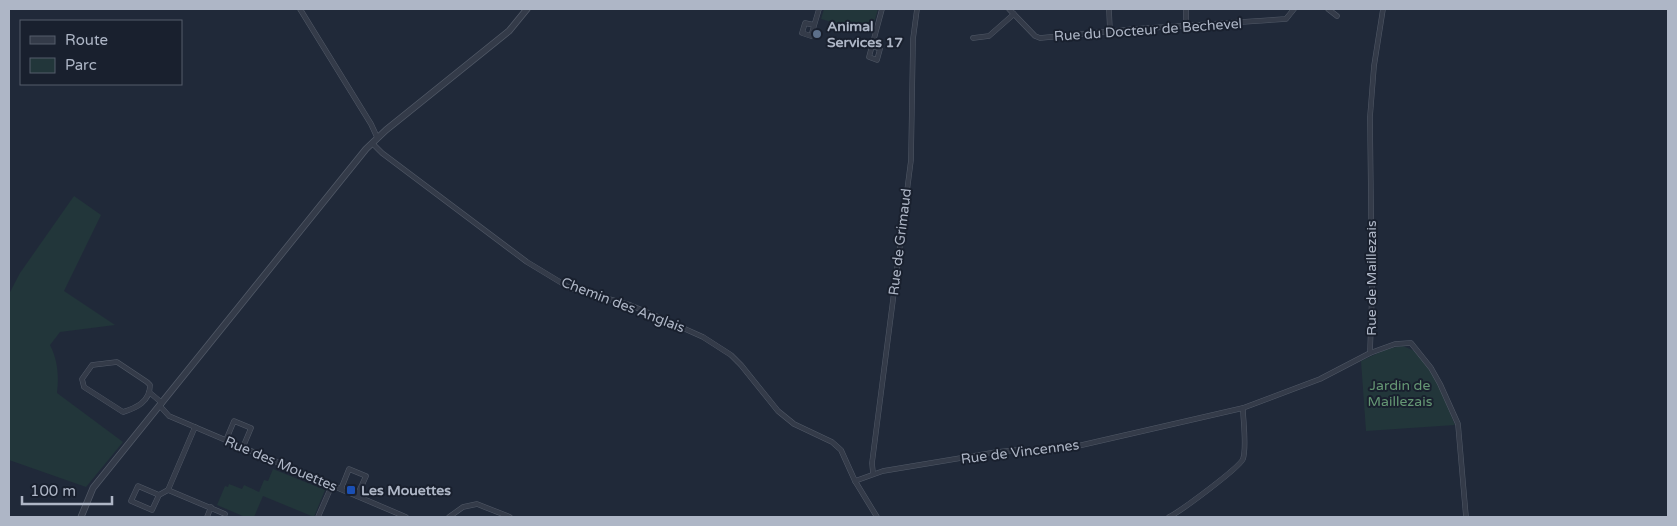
<svg xmlns="http://www.w3.org/2000/svg" width="1677" height="526" font-family="'Varela Round',sans-serif">
	<style>
		.green { fill: #22363a }
		.lines { fill: none; stroke-linecap: round; stroke-linejoin: round }
		.minor-casing { stroke: #515967; stroke-width: 5.5 }
		.tertiary-casing { stroke: #515967; stroke-width: 7 }
		.minor { stroke: #343b49; stroke-width: 4.5 }
		.tertiary { stroke: #343b49; stroke-width: 5.5 }
		.service-dot { fill: #5c6f8a; stroke: #19202e; stroke-width: 2 }
		.transit-dot { fill: #1a4fb4; stroke: #19202e; stroke-width: 2 }
		.labels { text-anchor: middle; dominant-baseline: central; stroke-width: 4; stroke-linejoin: round; paint-order: stroke }
		.poi-label { font-size: 14px; font-weight: bold; fill: #aeb6c6; stroke: #19202e; text-anchor: start }
		.street-label { font-size: 14px; fill: #aeb6c6; stroke: #19202e }
		.park-label { font-size: 14px; fill: #659774; stroke: #19202e }
	</style>
	<rect width="100%" height="100%" fill="#202939"/>
	<g class="green">
		<path d="M824,9H878L871,33L821,19Z"/>
		<path d="M74,196L101,215L64,291L115,325L60,332L50,345C58,361 59,376 57,393L123,442L86,487L9,460V294L20,273Z"/>
		<path d="M1403,346C1407,348 1411,349 1414,351C1430,361 1448,408 1455,425L1366,431L1361,361C1377,354 1385,348 1403,346Z"/>
		<path d="M273,469L325,490L314,517L263,496L254,517H245L217,505L225,486L228,487L229,484L242,489L244,485L259,492L264,480L268,481Z"/>
	</g>
	<g class="lines">
		<g class="minor-casing">
			<g id="minor">
				<path d="M300,9L371,124L377,137"/>
				<path d="M1009,9L1035,36L1040,38L1134,29L1286,19L1294,9"/>
				<path d="M1109,9L1110,32"/>
				<path d="M1186,9V27"/>
				<path d="M1328,9L1337,16"/>
				<path d="M814,25L805,23L802,33L811,36L819,9"/>
				<path d="M973,38L989,36L1014,14"/>
				<path d="M872,46L880,49L877,60L869,57L882,9"/>
				<path d="M372,143L382,153L527,262L570,288L630,305L656,316L703,337L731,355L741,365L778,411L794,424L832,442L841,450L855,481L877,517"/>
				<path d="M1370,353L1395,344L1411,343L1431,368L1440,384L1458,424L1466,517"/>
				<path d="M117,362L147,382L150,385C150,402 136,408 123,412L84,387L82,379L92,365Z"/>
				<path d="M149,392L162,403"/>
				<path d="M160,406L169,416L406,517"/>
				<path d="M195,427L168,490L225,514L224,517"/>
				<path d="M226,440L234,421L251,428L243,447"/>
				<path d="M873,473L872,463L911,160L913,39L917,9"/>
				<path d="M855,481L883,471L997,452L1017,450L1048,451L1069,448L1243,408"/>
				<path d="M341,489L349,469L366,476L357,496"/>
				<path d="M159,495L138,486L131,501L152,510L159,495L168,490"/>
				<path d="M207,517L211,507"/>
				<path d="M318,517L332,485"/>
				<path d="M449,517L463,507L477,504L510,517"/>
				<path d="M1169,517C1181,511 1239,468 1243,459C1247,446 1243,421 1243,408L1320,379L1370,353L1372,294L1370,117L1374,66L1383,9"/>
			</g>
		</g>
		<g class="tertiary-casing">
			<path id="tertiary" d="M81,517L93,488L366,149L386,130L509,31L527,9"/>
		</g>
		<use href="#minor" class="minor"/>
		<use href="#tertiary" class="tertiary"/>
	</g>
	<circle class="service-dot" cx="817" cy="34" r="5"/>
	<rect class="transit-dot" x="346" y="485" width="10" height="10" rx="2.5"/>
	<g class="labels">
		<g class="poi-label">
			<text x="827" y="26">Animal<tspan x="827" dy="16">Services 17</tspan></text>
			<text x="361" y="490">Les Mouettes</text>
		</g>
		<g class="street-label">
			<text transform="translate(1148 30) rotate(-4)">Rue du Docteur de Bechevel</text>
			<text transform="translate(900 242) rotate(-83)">Rue de Grimaud</text>
			<text transform="translate(1371 278) rotate(-90)">Rue de Maillezais</text>
			<text transform="translate(623 305) rotate(21)">Chemin des Anglais</text>
			<text transform="translate(1020 452) rotate(-7)">Rue de Vincennes</text>
			<text transform="translate(281 464) rotate(23)">Rue des Mouettes</text>
		</g>
		<g class="park-label">
			<text x="1400" y="385">Jardin de<tspan x="1400" dy="16">Maillezais</tspan></text>
		</g>
	</g>
	<rect width="1677" height="526" fill="none" stroke="#aeb6c6" stroke-width="20"/>
	<rect x="20" y="20" width="162" height="65" fill="#19202e" stroke="#555c6b"/>
	<rect x="30" y="36" width="25" height="8" fill="#343b49" stroke="#555c6b"/>
	<text x="65" y="45" font-size="15" fill="#aeb6c6">Route</text>
	<rect x="30" y="58" width="25" height="15" fill="#22363a" stroke="#555c6b"/>
	<text x="65" y="70" font-size="15" fill="#aeb6c6">Parc</text>
	<path d="M22 496v8h90v-8" fill="none" stroke="#aeb6c6" stroke-width="2.5"/>
	<text x="30" y="496" font-size="15" fill="#aeb6c6" stroke="#19202e" stroke-width="4" paint-order="stroke">100 m</text>
</svg>
